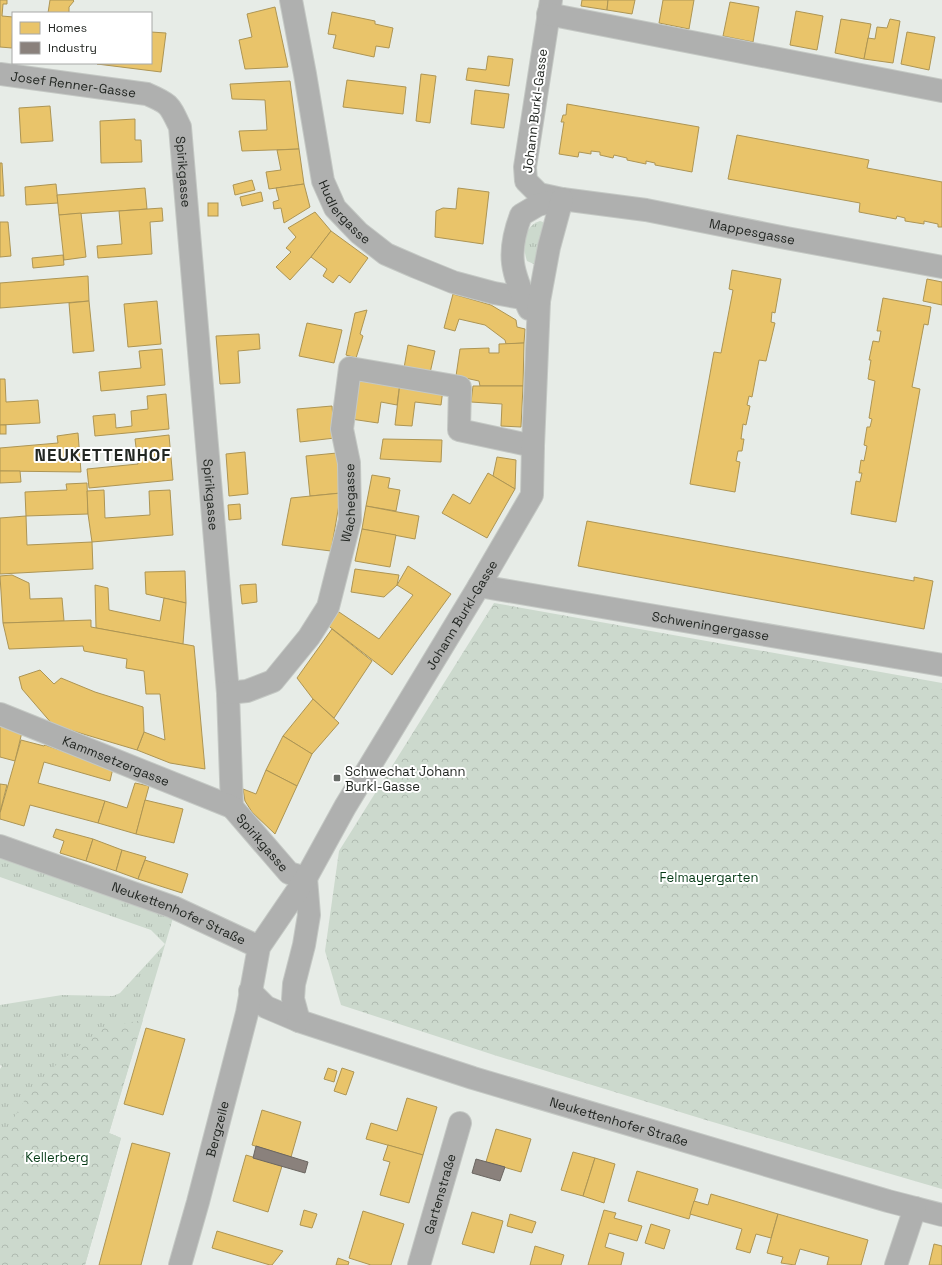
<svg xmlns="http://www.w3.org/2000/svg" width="942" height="1265" font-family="'Space Grotesk',sans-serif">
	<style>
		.grass { fill: url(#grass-tufts) }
		.park { fill: url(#park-crowns) }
		.homes { fill: #e9c46a; stroke: #ad9554 }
		.industry { fill: #8a817c; stroke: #6b6661 }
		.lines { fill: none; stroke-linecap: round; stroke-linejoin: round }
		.minor-casing { stroke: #c4c8c4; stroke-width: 24 }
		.minor { stroke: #afb0af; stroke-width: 22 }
		.poi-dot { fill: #676b67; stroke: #fff; stroke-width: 1.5 }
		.labels { text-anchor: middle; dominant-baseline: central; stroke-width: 4; stroke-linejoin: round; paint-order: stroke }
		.street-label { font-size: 13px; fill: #222622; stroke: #fff }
		.poi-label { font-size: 13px; fill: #222622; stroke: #fff; text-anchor: start }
		.park-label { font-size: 13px; fill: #073b17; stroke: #fff }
		.district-label { font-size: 17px; font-weight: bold; letter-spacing: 1px; fill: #222622; stroke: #fff }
	</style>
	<defs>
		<pattern id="grass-tufts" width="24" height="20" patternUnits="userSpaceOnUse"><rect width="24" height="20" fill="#ccd9cd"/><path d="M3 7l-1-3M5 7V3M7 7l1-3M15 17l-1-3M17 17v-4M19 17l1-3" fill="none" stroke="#afbab0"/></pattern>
		<pattern id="park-crowns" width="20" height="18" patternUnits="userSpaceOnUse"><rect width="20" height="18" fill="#ccd9cd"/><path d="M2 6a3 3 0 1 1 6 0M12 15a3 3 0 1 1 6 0" fill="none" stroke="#afbab0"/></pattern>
	</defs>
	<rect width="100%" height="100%" fill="#e7ece7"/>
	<g class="grass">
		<path d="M540,221L543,222L544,228L536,265L527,261C522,247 523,226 540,221Z"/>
		<path d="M0,857L173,918L109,1133L121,1138L85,1265H0V1069L2,1066L0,1065V1005L62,995L113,996L120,993L165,944L151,930L0,877Z"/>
	</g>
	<g class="park">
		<path d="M494,603L942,683V1189L706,1120L494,1055L341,1005L325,951L339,851Z"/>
		<path d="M143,1020L109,1133L121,1138L85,1265H0V1141L32,1088L57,1064L104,1027Z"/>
	</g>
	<g class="homes">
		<path d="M0,0H7V4H3L2,16L13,17L12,48L0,47Z"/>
		<path d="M50,0H73L74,1L69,7V13H48Z"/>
		<path d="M582,0H608L607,10L581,6Z"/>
		<path d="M608,0H635L632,14L607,10Z"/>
		<path d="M663,0H694L689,29L659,23Z"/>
		<path d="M730,2L759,7L753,42L723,36Z"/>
		<path d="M275,7L288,67L245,69L239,40L252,37L247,14Z"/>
		<path d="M796,11L823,16L817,50L790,45Z"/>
		<path d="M332,12L375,21V24L393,28L389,48L376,46L374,57L333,48L336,35L328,34Z"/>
		<path d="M841,19L871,24L864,59L835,53Z"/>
		<path d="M890,19L900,21L893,63L864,59L868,38L875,39L877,27L887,28Z"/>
		<path d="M151,32L166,33L161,72L97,64L151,63Z"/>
		<path d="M907,32L935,37L929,70L901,64Z"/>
		<path d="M488,56L513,59L509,86L466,80L468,68L486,70Z"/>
		<path d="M421,74L436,76L430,123L416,121Z"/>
		<path d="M347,80L406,87L403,114L343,107Z"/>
		<path d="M290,81L299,149L242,151L239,131L267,130L265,100L232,99L230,84Z"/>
		<path d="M475,90L509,94L504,128L471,124Z"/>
		<path d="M567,104L699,127L692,172L655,165V163L646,161V164L627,160V158L614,155L613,158L600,155V152L591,151V154L579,152L578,157L559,154L564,122H561L563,115H566Z"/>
		<path d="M50,106L53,141L21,143L19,108Z"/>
		<path d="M135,119V140H141L142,162L101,163L100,121Z"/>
		<path d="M737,135L869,160L867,168L942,182V227H938V224L924,221V224L905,221V218L897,216L896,219L859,212L860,203L728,179Z"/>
		<path d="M299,149L304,184L269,189L266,172L281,170L277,150Z"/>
		<path d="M0,163H2L4,196H0Z"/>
		<path d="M252,180L255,190L235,195L233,185Z"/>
		<path d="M56,184L58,203L26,205L25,187Z"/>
		<path d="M304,184L310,207L284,223L281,208L274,209L273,202L279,200L276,188Z"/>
		<path d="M145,188L147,209L59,215L57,195Z"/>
		<path d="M458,188L489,192L483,244L435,237L436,211L443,208L456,209Z"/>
		<path d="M261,192L263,201L242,206L240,197Z"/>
		<rect x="208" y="203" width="10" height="13"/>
		<path d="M162,208L163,221L150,222L152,254L98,258L97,246L122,244L119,211Z"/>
		<path d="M315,212L331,231L311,257L290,280L276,267L291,252L286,248L296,237L288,228Z"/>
		<path d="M81,213L86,257L64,260L59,215Z"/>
		<path d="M0,222H8L11,256L0,257Z"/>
		<path d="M331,231L368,258L350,283L339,275L333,283L323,276L327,269L311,257Z"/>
		<path d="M63,255L64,265L33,268L32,258Z"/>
		<path d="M732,270L781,279L775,313L772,312L771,322L775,323L766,361L759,360L752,397L749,396L747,405L750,406L746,425L743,424L741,439H744L742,451H738L736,461L740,462L735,492L690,484L714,352L721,353L733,290L729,289Z"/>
		<path d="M88,276L89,301L0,308V283Z"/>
		<path d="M927,279L942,282V305L923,301Z"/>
		<path d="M453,294L491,305L516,320L517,327L525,329L524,343L506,344L505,340L485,325L459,319L455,331L444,328Z"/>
		<path d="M883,298L931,307L928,325L924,324L912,387L920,389L896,522L851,514L856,481L860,482L862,473H859L861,460L864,461L867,446L864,445L867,427H870L872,419L869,418L875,381L868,379L871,360H869L873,341L879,342L881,331H877Z"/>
		<path d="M89,301L94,351L73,353L69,303Z"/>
		<path d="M157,301L161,344L128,347L124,304Z"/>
		<path d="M367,310L360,334L363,336L356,358L346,355L355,313Z"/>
		<path d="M307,323L342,330L334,363L299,356Z"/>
		<path d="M259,334L260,349L238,351L240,383L220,384L216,336Z"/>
		<path d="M524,343L523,386H480L479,381L456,376L460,349L489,348V353H499V344Z"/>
		<path d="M408,345L435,351L430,373L404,368Z"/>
		<path d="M162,349L165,385L101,391L99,372L141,368L139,351Z"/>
		<path d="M357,378L400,383L397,405L381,402L378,423L351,419Z"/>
		<path d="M0,379H5L6,402L38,400L40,423L0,425Z"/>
		<path d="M400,383L443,389L441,405L415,402L412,426L395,425Z"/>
		<path d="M473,386H523L521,427L501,426L502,404L471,402Z"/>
		<path d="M166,394L169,429L95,436L93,416L115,414L116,428L132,426L131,411L148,409L147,396Z"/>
		<path d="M332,406L335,438L300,442L297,409Z"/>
		<rect x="0" y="425" width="6" height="9"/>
		<path d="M78,433L81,472L0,471V448L58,443L57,436Z"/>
		<path d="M169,435L173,480L89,488L87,469L138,464L135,439Z"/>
		<path d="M383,439L442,440L441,462L380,459Z"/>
		<path d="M245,452L248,494L229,496L226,454Z"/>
		<path d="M337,453L341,493L310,496L306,456Z"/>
		<path d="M497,457L516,460L515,489L493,476Z"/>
		<path d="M0,471H20L21,482L0,483Z"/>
		<path d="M488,473L515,489L487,538L442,513L453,494L470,504Z"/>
		<path d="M372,475L390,478L388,488L400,490L396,511L366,506Z"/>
		<path d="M87,483L88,514L26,516L25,492L67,490L66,484Z"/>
		<path d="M104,490L105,518L150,515L149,491L170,490L173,535L92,542L88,514L87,491Z"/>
		<path d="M341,493L331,551L282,545L291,498Z"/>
		<path d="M240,504L241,519L229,520L228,505Z"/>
		<path d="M366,506L419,516L415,539L362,529Z"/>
		<path d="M26,516L27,545L92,542L93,569L0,574V518Z"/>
		<path d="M587,521L914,581V577L933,581L924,629L578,566Z"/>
		<path d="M362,529L396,535L390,567L355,561Z"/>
		<path d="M408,566L451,594L392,675L326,624L336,610L379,639L413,595L397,585Z"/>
		<path d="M355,569L399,575L397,585L384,597L351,592Z"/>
		<path d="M185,571L186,603L146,594L145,572Z"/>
		<path d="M12,575L29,583L30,599L62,598L64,621L3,623L0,576Z"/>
		<path d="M256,584L257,602L242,604L240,585Z"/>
		<path d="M95,585L108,588L109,610L160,621L164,598L186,603L183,644L96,628Z"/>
		<path d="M91,620V627L194,646L205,769L170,763L137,750L144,732L165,740L160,694H146L144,671L126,668L127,659L84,651L83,646L9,649L3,623Z"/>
		<path d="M332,629L372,661L334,718L313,699L297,678Z"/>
		<path d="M40,670L54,684L61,678L95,692L143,707L144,732L137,750L53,725L22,689L19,677Z"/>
		<path d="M313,699L339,723L312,754L283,736Z"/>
		<path d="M0,726L22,732L15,761L0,757Z"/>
		<path d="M283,736L312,754L297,786L266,770Z"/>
		<path d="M21,740L44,746L45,745L113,768L110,781L44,762L38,783L105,801L98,823L30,805L24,826L0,819V813Z"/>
		<path d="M266,770L297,786L275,834L252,812L245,801L243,789L256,794Z"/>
		<path d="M135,783L149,786L136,834L98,823L105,801L127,808Z"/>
		<path d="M0,784L7,785L0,812Z"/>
		<path d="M145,800L183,809L174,843L136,834Z"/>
		<path d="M56,829L93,839L86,861L60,853L64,841L53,837Z"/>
		<path d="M93,839L122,850L116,871L86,861Z"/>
		<path d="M122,850L146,857L138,879L116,871Z"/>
		<path d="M145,860L188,874L182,893L138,879Z"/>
		<path d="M146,1028L185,1039L163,1115L124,1104Z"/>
		<path d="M328,1068L337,1071L334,1082L324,1079Z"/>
		<path d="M342,1068L354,1072L346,1095L334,1091Z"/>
		<path d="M407,1098L437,1107L423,1155L366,1139L371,1123L397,1131Z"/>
		<path d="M262,1110L301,1122L291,1157L252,1145Z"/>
		<path d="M496,1129L531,1139L521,1172L486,1162Z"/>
		<path d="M132,1143L170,1153L141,1265H99Z"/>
		<path d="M388,1145L423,1155L409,1203L380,1195L390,1162L383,1160Z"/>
		<path d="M573,1152L595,1158L583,1196L561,1190Z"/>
		<path d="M246,1155L282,1166L268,1212L233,1201Z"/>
		<path d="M595,1158L615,1164L604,1203L583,1196Z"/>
		<path d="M637,1171L698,1189L689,1219L628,1201Z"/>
		<path d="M711,1194L778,1214L771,1238L756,1234L750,1253L736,1249L742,1229L690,1214L694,1201L708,1205Z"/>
		<path d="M304,1210L317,1214L312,1228L300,1225Z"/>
		<path d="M604,1210L616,1213L614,1218L642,1226L637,1241L609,1233L605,1247L624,1253L621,1265H588Z"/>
		<path d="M363,1211L404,1224L391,1265H371L349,1258Z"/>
		<path d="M472,1212L503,1221L494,1253L462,1244Z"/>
		<path d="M510,1214L536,1222L532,1233L507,1226Z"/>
		<path d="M778,1214L868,1240L861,1265H827L829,1257L800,1249L795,1265L781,1263L783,1257L767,1253Z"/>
		<path d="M651,1224L670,1230L664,1249L645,1243Z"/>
		<path d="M217,1231L283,1251L272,1265H270L212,1248Z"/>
		<path d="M934,1244L942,1246V1265H929Z"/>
		<path d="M535,1246L564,1255L561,1265H530Z"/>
		<path d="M338,1258L349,1262L348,1265H336Z"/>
	</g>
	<g class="industry">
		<path d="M256,1146L308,1162L305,1173L253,1158Z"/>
		<path d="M476,1159L505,1167L500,1181L472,1173Z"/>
	</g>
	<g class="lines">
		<g class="minor-casing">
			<g id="minor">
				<path id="s1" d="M291,0L305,74L323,181L335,208L359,233L386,254L416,267L453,282L494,293L539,301"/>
				<path id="s2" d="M551,0L525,167L526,181L539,194L562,199L646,210L786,238L942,267"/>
				<path d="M548,14L942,91"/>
				<path id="s3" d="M0,74L147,94C170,104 169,104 180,127L228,693L232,807L289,873L306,878"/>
				<path d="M529,309C512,272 506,255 521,215L538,205L561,199"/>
				<path id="s4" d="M479,586L942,665"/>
				<path id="s5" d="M228,693L247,691L273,681L309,637L328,607L350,520L349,463L342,429L350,368L460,387L459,430L533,446"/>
				<path id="s6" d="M0,714L232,807"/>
				<path id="s7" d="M0,846L173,907L259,947"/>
				<path id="s8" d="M250,991L266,1007L299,1021L473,1078L888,1201L942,1215"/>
				<path d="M299,1021L293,999L294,984L304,945L309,915L306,878"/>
				<path id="s9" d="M180,1265L198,1202L247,1013L259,947L306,878L345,807L479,586L532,495L533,446L539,301L549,247L562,199"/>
				<path id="s10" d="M419,1265L460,1123"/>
				<path d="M896,1265L915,1208"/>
			</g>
		</g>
		<use href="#minor" class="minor"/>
	</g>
	<rect class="poi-dot" x="333" y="774" width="8" height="8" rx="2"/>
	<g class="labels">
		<g class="street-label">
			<text stroke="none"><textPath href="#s3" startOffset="74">Josef Renner-Gasse</textPath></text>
			<text transform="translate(535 111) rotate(-83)">Johann Burkl-Gasse</text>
			<text stroke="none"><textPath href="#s3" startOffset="242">Spirikgasse</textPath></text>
			<text stroke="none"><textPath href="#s1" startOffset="222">Hudlergasse</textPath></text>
			<text stroke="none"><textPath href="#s2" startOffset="418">Mappesgasse</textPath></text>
			<text stroke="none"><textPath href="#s3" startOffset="566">Spirikgasse</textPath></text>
			<text stroke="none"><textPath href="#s5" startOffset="246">Wachegasse</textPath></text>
			<text stroke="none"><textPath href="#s9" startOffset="717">Johann Burkl-Gasse</textPath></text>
			<text stroke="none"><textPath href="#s4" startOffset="235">Schweningergasse</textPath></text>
			<text stroke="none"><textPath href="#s6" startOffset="125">Kammsetzergasse</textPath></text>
			<text stroke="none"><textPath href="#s3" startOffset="926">Spirikgasse</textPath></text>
			<text stroke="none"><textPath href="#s7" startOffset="191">Neukettenhofer Straße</textPath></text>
			<text stroke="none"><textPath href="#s8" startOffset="394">Neukettenhofer Straße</textPath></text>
			<text stroke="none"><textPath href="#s9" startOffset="141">Bergzeile</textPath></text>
			<text stroke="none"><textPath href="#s10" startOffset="74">Gartenstraße</textPath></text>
		</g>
		<g class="poi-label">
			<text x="345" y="771">Schwechat Johann<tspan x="345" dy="15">Burkl-Gasse</tspan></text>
		</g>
		<g class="park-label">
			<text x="709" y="877">Felmayergarten</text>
			<text x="57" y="1157">Kellerberg</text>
		</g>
		<g class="district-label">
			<text x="103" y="455">NEUKETTENHOF</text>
		</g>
	</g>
	<rect x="12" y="12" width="140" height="52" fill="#ffffff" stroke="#a7a8a7"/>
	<rect x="20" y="22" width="20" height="12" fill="#e9c46a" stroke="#a7a8a7"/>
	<text x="48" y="32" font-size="12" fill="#222622">Homes</text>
	<rect x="20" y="42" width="20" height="12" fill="#8a817c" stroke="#a7a8a7"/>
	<text x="48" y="52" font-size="12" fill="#222622">Industry</text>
</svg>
